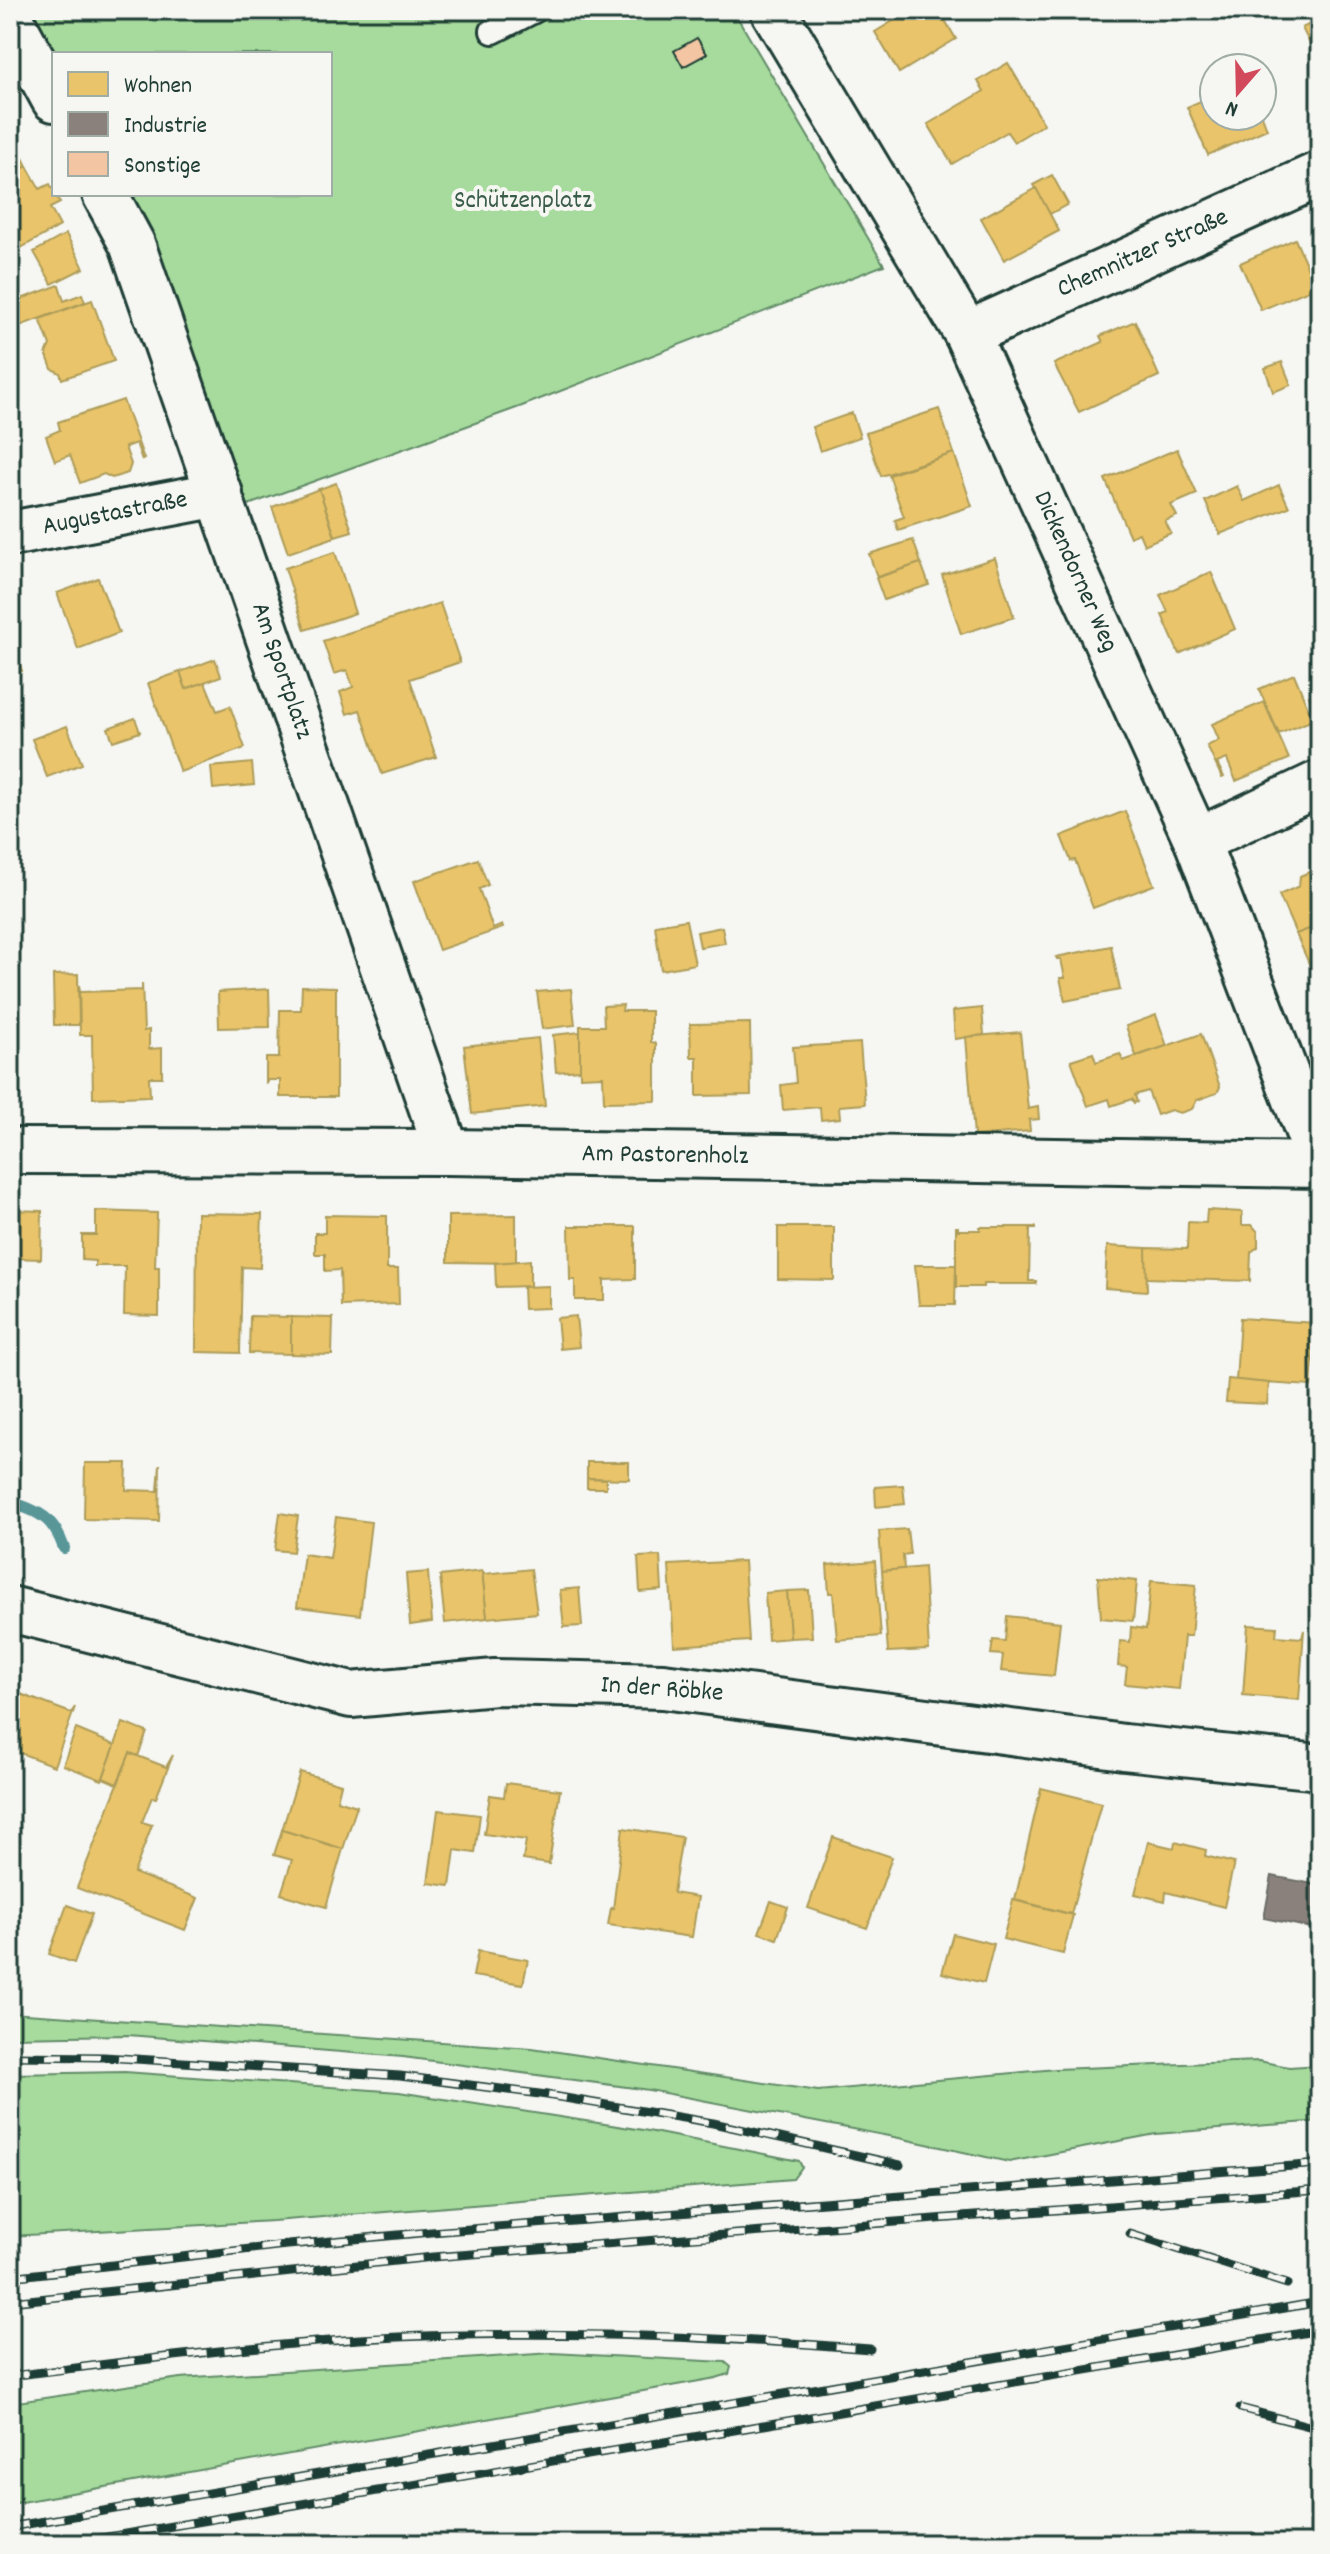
<svg xmlns="http://www.w3.org/2000/svg" width="1330" height="2554" font-family="Dekko,sans-serif">
	<style>
		.green { fill: #a6db9d; stroke: #628c68; stroke-width: 2 }
		.homes { fill: #e9c46a; stroke: #ac9c5a; stroke-width: 2 }
		.industry { fill: #8a817c; stroke: #6a6d66; stroke-width: 2 }
		.lines { fill: none; stroke-linecap: round; stroke-linejoin: round }
		.stream { stroke: #599698; stroke-width: 12 }
		.building { fill: #f4c5a3; stroke: #1f3d34; stroke-width: 2 }
		.lane-casing { stroke: #1f3d34; stroke-width: 30 }
		.street-casing { stroke: #1f3d34; stroke-width: 50 }
		.lane { stroke: #f6f6f2; stroke-width: 24 }
		.street { stroke: #f6f6f2; stroke-width: 44 }
		.rail-casing { stroke: #1f3d34; stroke-width: 9 }
		.rail { stroke: #f6f6f2; stroke-width: 6; stroke-dasharray: 18; stroke-linecap: butt }
		.labels { text-anchor: middle; dominant-baseline: central; stroke-width: 8; stroke-linejoin: round; paint-order: stroke }
		.park-label { font-size: 26px; fill: #3a5d49; stroke: #f6f6f2 }
		.street-label { font-size: 26px; fill: #1f3d34; stroke: #f6f6f2 }
	</style>
	<rect width="100%" height="100%" fill="#f6f6f2"/>
	<filter id="ink" filterUnits="userSpaceOnUse"><feTurbulence type="fractalNoise" baseFrequency=".0125" numOctaves="2"/><feDisplacementMap in="SourceGraphic" scale="16" xChannelSelector="R" yChannelSelector="G"/><feConvolveMatrix kernelMatrix="1 2 1 2 8 2 1 2 1" color-interpolation-filters="sRGB"/></filter>
	<g filter="url(#ink)">
		<g class="green">
			<path d="M26,10H733L884,265L522,406L237,509L126,194H330V54H54Z"/>
			<path d="M10,2013L532,2048L818,2091L1056,2069L1259,2061L1289,2067L1320,2065V2121L1156,2134L1009,2162L899,2138L649,2090L403,2057L128,2035L10,2037Z"/>
			<path d="M125,2072L399,2092L643,2130L799,2161L802,2167L793,2179L273,2221L10,2236V2074Z"/>
			<path d="M552,2353L725,2362L731,2367L729,2374L716,2378L10,2504V2403L180,2378Z"/>
		</g>
		<g class="homes">
			<path d="M911,10H939L956,39L899,73L875,32Z"/>
			<path d="M1320,19V64L1302,28Z"/>
			<path d="M1008,63L1044,124L1014,142L1007,132L952,164L928,124L984,91L978,81Z"/>
			<path d="M1214,95V116H1262L1267,129L1208,155L1187,107Z"/>
			<path d="M16,144L27,166L10,175V147Z"/>
			<path d="M27,166L40,189L50,184L60,203L50,208L60,226L10,254V175Z"/>
			<path d="M1052,175L1068,204L1050,214L1033,185Z"/>
			<path d="M1036,188L1059,231L1004,260L981,218Z"/>
			<path d="M66,234L84,268L52,284L34,252Z"/>
			<path d="M1295,239L1316,287L1261,310L1240,263Z"/>
			<path d="M59,285L64,301L82,294L85,302L14,328L10,317V303Z"/>
			<path d="M92,300L114,361L62,379L60,373L52,369L46,353L50,345L40,319Z"/>
			<path d="M1135,321L1159,376L1079,412L1054,364L1103,342L1100,336Z"/>
			<path d="M1282,362L1291,385L1273,392L1265,368Z"/>
			<path d="M123,400L144,459L142,460L136,443L125,447L131,464L128,473L112,478L104,474L80,483L70,455L55,461L46,436L60,430L58,422Z"/>
			<path d="M939,409L954,453L881,476L866,433Z"/>
			<path d="M852,413L860,437L820,451L812,427Z"/>
			<path d="M1177,449L1197,494L1171,505L1177,516L1165,521L1171,533L1144,545L1139,533L1130,537L1105,479Z"/>
			<path d="M954,453L972,506L898,530L895,520L904,517L889,475Z"/>
			<path d="M336,483L352,531L335,536L319,489Z"/>
			<path d="M1279,485L1289,507L1220,534L1205,501L1237,486L1244,501Z"/>
			<path d="M319,489L335,537L288,553L272,507Z"/>
			<path d="M913,540L921,563L877,577L869,554Z"/>
			<path d="M335,552L355,613L305,630L285,568Z"/>
			<path d="M995,558L1014,617L961,634L942,575Z"/>
			<path d="M921,563L929,585L884,600L876,578Z"/>
			<path d="M1211,572L1235,629L1179,654L1162,615L1168,612L1160,595Z"/>
			<path d="M98,578L119,633L78,649L57,593Z"/>
			<path d="M440,603L460,662L410,679L436,757L382,774L360,710L347,714L340,692L353,687L347,670L334,674L323,641Z"/>
			<path d="M10,639L22,671L10,675Z"/>
			<path d="M215,659L221,676L186,689L180,672Z"/>
			<path d="M180,672L186,689L205,682L217,711L230,706L245,748L180,772L148,683Z"/>
			<path d="M1294,674L1313,720L1279,734L1259,689Z"/>
			<path d="M1320,691V722L1309,696Z"/>
			<path d="M1264,702L1289,759L1236,781L1227,759L1217,763L1224,777L1222,778L1207,746L1219,740L1212,724Z"/>
			<path d="M135,718L140,732L113,741L108,728Z"/>
			<path d="M67,726L82,764L47,777L32,739Z"/>
			<path d="M252,763L254,785L213,789L211,767Z"/>
			<path d="M1125,811L1154,885L1093,908L1075,860L1071,861L1061,836Z"/>
			<path d="M478,859L488,885L479,889L493,929L502,925L503,928L439,950L414,881Z"/>
			<path d="M1314,870L1320,875V925L1296,934L1279,895L1299,886L1300,876Z"/>
			<path d="M686,920L695,964L661,970L655,925Z"/>
			<path d="M1320,925V972L1314,975L1296,934Z"/>
			<path d="M722,927L725,943L700,947L697,932Z"/>
			<path d="M1111,946L1120,990L1065,1001L1060,978H1065L1061,959H1057L1056,957Z"/>
			<path d="M78,974L79,1025H54L53,975Z"/>
			<path d="M142,983L144,1031L149,1030V1049L162,1048V1077H149L150,1096L93,1098L92,1035H80L79,985L80,992L142,990Z"/>
			<path d="M302,986L336,987V1097H280V1080H268L266,1085V1058H279L280,1010H301Z"/>
			<path d="M269,989L270,1027L219,1028L218,992Z"/>
			<path d="M571,989L575,1025L542,1029L537,992Z"/>
			<path d="M623,1005L622,1011H651V1042L656,1043V1101L604,1102L603,1076L580,1077V1026H604L603,1006Z"/>
			<path d="M982,1008L984,1035L955,1039L953,1011Z"/>
			<path d="M1156,1015L1167,1046L1136,1056L1126,1026Z"/>
			<path d="M750,1023L751,1095L697,1096V1057H691L690,1024Z"/>
			<path d="M580,1032V1070L556,1072L553,1035Z"/>
			<path d="M1020,1032L1028,1109L1038,1107L1039,1119L1029,1120L1030,1131L974,1136L966,1037Z"/>
			<path d="M1201,1034L1220,1087L1217,1093L1197,1100L1192,1109L1180,1113L1171,1110L1157,1115L1148,1091L1135,1095L1137,1102L1134,1103L1132,1099L1111,1106L1109,1099L1088,1106L1071,1060L1093,1053L1096,1062L1120,1054L1123,1061Z"/>
			<path d="M538,1038L545,1106L472,1114L464,1046Z"/>
			<path d="M860,1043L865,1104L839,1106L840,1118L821,1120L820,1107L783,1110L781,1085L796,1083L793,1047Z"/>
			<path d="M10,1210L42,1211L41,1259L10,1258Z"/>
			<path d="M1207,1210L1242,1212V1225H1252L1258,1232V1247L1251,1252L1250,1281L1145,1278L1146,1248L1187,1249L1188,1222L1206,1223Z"/>
			<path d="M96,1211L157,1213L155,1267H159V1316L124,1315L125,1266H95V1261L82,1260V1235H96Z"/>
			<path d="M197,1213L262,1214L260,1268L242,1267L240,1353L196,1352Z"/>
			<path d="M325,1215L387,1216V1269H398L399,1304L341,1306L340,1270L325,1271V1254H315V1233H325Z"/>
			<path d="M516,1215V1263L448,1262V1216Z"/>
			<path d="M569,1226H635V1279L604,1280V1300H575V1280H570Z"/>
			<path d="M778,1227H834V1280L778,1279Z"/>
			<path d="M956,1227H958V1230H980V1227H1036V1229H1030L1029,1281H1036V1284H983V1287H956Z"/>
			<path d="M1107,1246L1146,1248L1147,1291L1105,1288Z"/>
			<path d="M530,1260V1286L496,1287L495,1263Z"/>
			<path d="M915,1265H956L955,1305H919Z"/>
			<path d="M549,1286V1308L524,1309L523,1287Z"/>
			<path d="M250,1316L291,1317V1354L249,1353Z"/>
			<path d="M576,1316L579,1347L560,1349L557,1318Z"/>
			<path d="M291,1317L333,1318L332,1355L291,1354Z"/>
			<path d="M1240,1318L1316,1323L1311,1386L1236,1381Z"/>
			<path d="M1228,1379L1269,1383L1267,1404L1226,1402Z"/>
			<path d="M587,1462H629V1479L587,1478Z"/>
			<path d="M85,1463H127L126,1490L158,1491L160,1464L159,1521L84,1519Z"/>
			<path d="M587,1478L606,1479V1488H587Z"/>
			<path d="M903,1485L905,1504L876,1507L875,1487Z"/>
			<path d="M280,1513L298,1516L293,1552L275,1550Z"/>
			<path d="M336,1517L371,1522L360,1615L297,1607L304,1554L330,1558Z"/>
			<path d="M907,1529L910,1554L903,1555L904,1569L882,1571L879,1531Z"/>
			<path d="M660,1556L662,1590L640,1592L638,1557Z"/>
			<path d="M744,1561L749,1641L674,1646L669,1565Z"/>
			<path d="M875,1561L881,1636L837,1640L833,1593H829L827,1565Z"/>
			<path d="M924,1567L929,1650L888,1652L882,1571Z"/>
			<path d="M531,1569L537,1613L487,1618L482,1571L484,1574Z"/>
			<path d="M482,1571L487,1618L445,1623L440,1576Z"/>
			<path d="M428,1572L432,1622L410,1625L406,1574Z"/>
			<path d="M1098,1577L1137,1581L1133,1621L1101,1618Z"/>
			<path d="M1151,1581L1196,1585L1191,1636H1184L1179,1689L1125,1684L1127,1667L1118,1666L1120,1641L1130,1642L1131,1627L1146,1629Z"/>
			<path d="M579,1588L582,1626L564,1627L560,1590Z"/>
			<path d="M809,1590L812,1637L790,1638L787,1591Z"/>
			<path d="M787,1591L790,1638L768,1640L765,1593Z"/>
			<path d="M1007,1616L1060,1622L1054,1676L1001,1671L1003,1655L991,1654L993,1640L1005,1641Z"/>
			<path d="M1248,1625L1277,1627L1276,1636L1302,1638L1304,1630L1299,1700L1243,1695Z"/>
			<path d="M10,1690L71,1713L75,1707L54,1766L10,1749Z"/>
			<path d="M123,1723L147,1732L138,1756L130,1753L117,1784L103,1778Z"/>
			<path d="M76,1729L115,1745L102,1780L63,1765Z"/>
			<path d="M130,1753L166,1767L173,1755L156,1798L152,1797L142,1822L152,1825L134,1873L198,1898L185,1930L77,1888Z"/>
			<path d="M300,1772L341,1784L337,1800L357,1806L343,1849L282,1830Z"/>
			<path d="M506,1783L560,1790L549,1864L523,1860L526,1840L484,1834L490,1795L504,1797Z"/>
			<path d="M1041,1788L1101,1803L1071,1914L1015,1900Z"/>
			<path d="M438,1810L480,1815L475,1853L455,1850L450,1886L428,1883Z"/>
			<path d="M623,1828L682,1837L673,1893L698,1897L692,1937L608,1925L611,1908L613,1909Z"/>
			<path d="M282,1830L343,1849L326,1907L281,1894L292,1860L274,1855Z"/>
			<path d="M833,1837L892,1857L867,1928L808,1908Z"/>
			<path d="M1148,1842L1174,1848L1175,1842L1206,1850L1205,1856L1234,1863L1224,1907L1166,1892L1165,1901L1135,1894Z"/>
			<path d="M1320,1875V1918L1312,1916Z"/>
			<path d="M1013,1900L1073,1915L1063,1954L1003,1939Z"/>
			<path d="M771,1901L788,1907L777,1939L759,1933Z"/>
			<path d="M67,1905L92,1914L74,1963L49,1954Z"/>
			<path d="M953,1934L994,1944L984,1983L942,1973Z"/>
			<path d="M478,1951L528,1960L523,1984L473,1976Z"/>
		</g>
		<path class="industry" d="M1272,1876L1318,1885L1312,1916L1315,1917L1312,1928L1264,1918Z"/>
		<g class="lines">
			<path class="stream" d="M10,1502C40,1512 53,1517 64,1548"/>
		</g>
		<path class="building" d="M697,38L707,54L683,67L674,51Z"/>
		<g class="lines">
			<g class="lane-casing">
				<path id="lane" d="M493,31L534,10"/>
			</g>
			<g class="street-casing">
				<g id="street">
					<path d="M773,10L967,334L1197,841L1320,1163"/>
					<path d="M10,18L54,99"/>
					<path d="M105,194L132,244L447,1152"/>
					<path d="M967,334L1320,174"/>
					<path d="M10,534L220,494"/>
					<path d="M1197,841L1320,783"/>
					<path d="M10,1151L447,1152L1320,1165"/>
					<path d="M10,1609L351,1695L495,1682L663,1686L1124,1747L1320,1767"/>
				</g>
			</g>
			<use href="#lane" class="lane"/>
			<use href="#street" class="street"/>
			<g class="rail-casing">
				<g id="rail">
					<path d="M10,2056L104,2057L400,2076L547,2095L713,2123L900,2165"/>
					<path d="M1130,2234L1287,2284"/>
					<path d="M10,2277L277,2246L431,2232L1320,2164"/>
					<path d="M10,2302L433,2257L1320,2190"/>
					<path d="M10,2376C126,2362 243,2346 360,2339C531,2329 700,2335 870,2349"/>
					<path d="M1240,2408L1320,2429"/>
					<path d="M10,2527L1320,2302"/>
					<path d="M67,2544L1320,2330"/>
				</g>
			</g>
			<use href="#rail" class="rail"/>
		</g>
	</g>
	<g class="labels">
		<g class="park-label">
			<text x="523" y="201">Schützenplatz</text>
		</g>
		<g class="street-label">
			<text transform="translate(1143 254) rotate(-24)">Chemnitzer Straße</text>
			<text transform="translate(115 514) rotate(-11)">Augustastraße</text>
			<text transform="translate(1075 572) rotate(66)">Dickendorner Weg</text>
			<text transform="translate(281 671) rotate(71)">Am Sportplatz</text>
			<text transform="translate(665 1156) rotate(1)">Am Pastorenholz</text>
			<text transform="translate(662 1690) rotate(4)">In der Röbke</text>
		</g>
	</g>
	<rect width="1330" height="2554" fill="none" stroke="#f6f6f2" stroke-width="40"/>
	<rect x="20" y="20" width="1290" height="2514" fill="none" stroke="#1f3d34" stroke-width="3" filter="url(#ink)"/>
	<rect x="52" y="52" width="280" height="144" fill="#f6f6f2" stroke="#a0aca6" stroke-width="2"/>
	<rect x="68" y="72" width="40" height="24" fill="#e9c46a" stroke="#a0aca6" stroke-width="2"/>
	<text x="124" y="92" font-size="24" fill="#1f3d34">Wohnen</text>
	<rect x="68" y="112" width="40" height="24" fill="#8a817c" stroke="#a0aca6" stroke-width="2"/>
	<text x="124" y="132" font-size="24" fill="#1f3d34">Industrie</text>
	<rect x="68" y="152" width="40" height="24" fill="#f4c5a3" stroke="#a0aca6" stroke-width="2"/>
	<text x="124" y="172" font-size="24" fill="#1f3d34">Sonstige</text>
	<g transform="translate(1238 92) rotate(200)"><circle r="38" fill="#f6f6f2" stroke="#a0aca6" stroke-width="2"/>
	<path d="M0-6L14 30L0 20L-14 30Z" fill="#d1495b"/>
	<text y="-12" font-size="22" font-weight="bold" text-anchor="middle" fill="#1f3d34">N</text>
	</g>
</svg>
